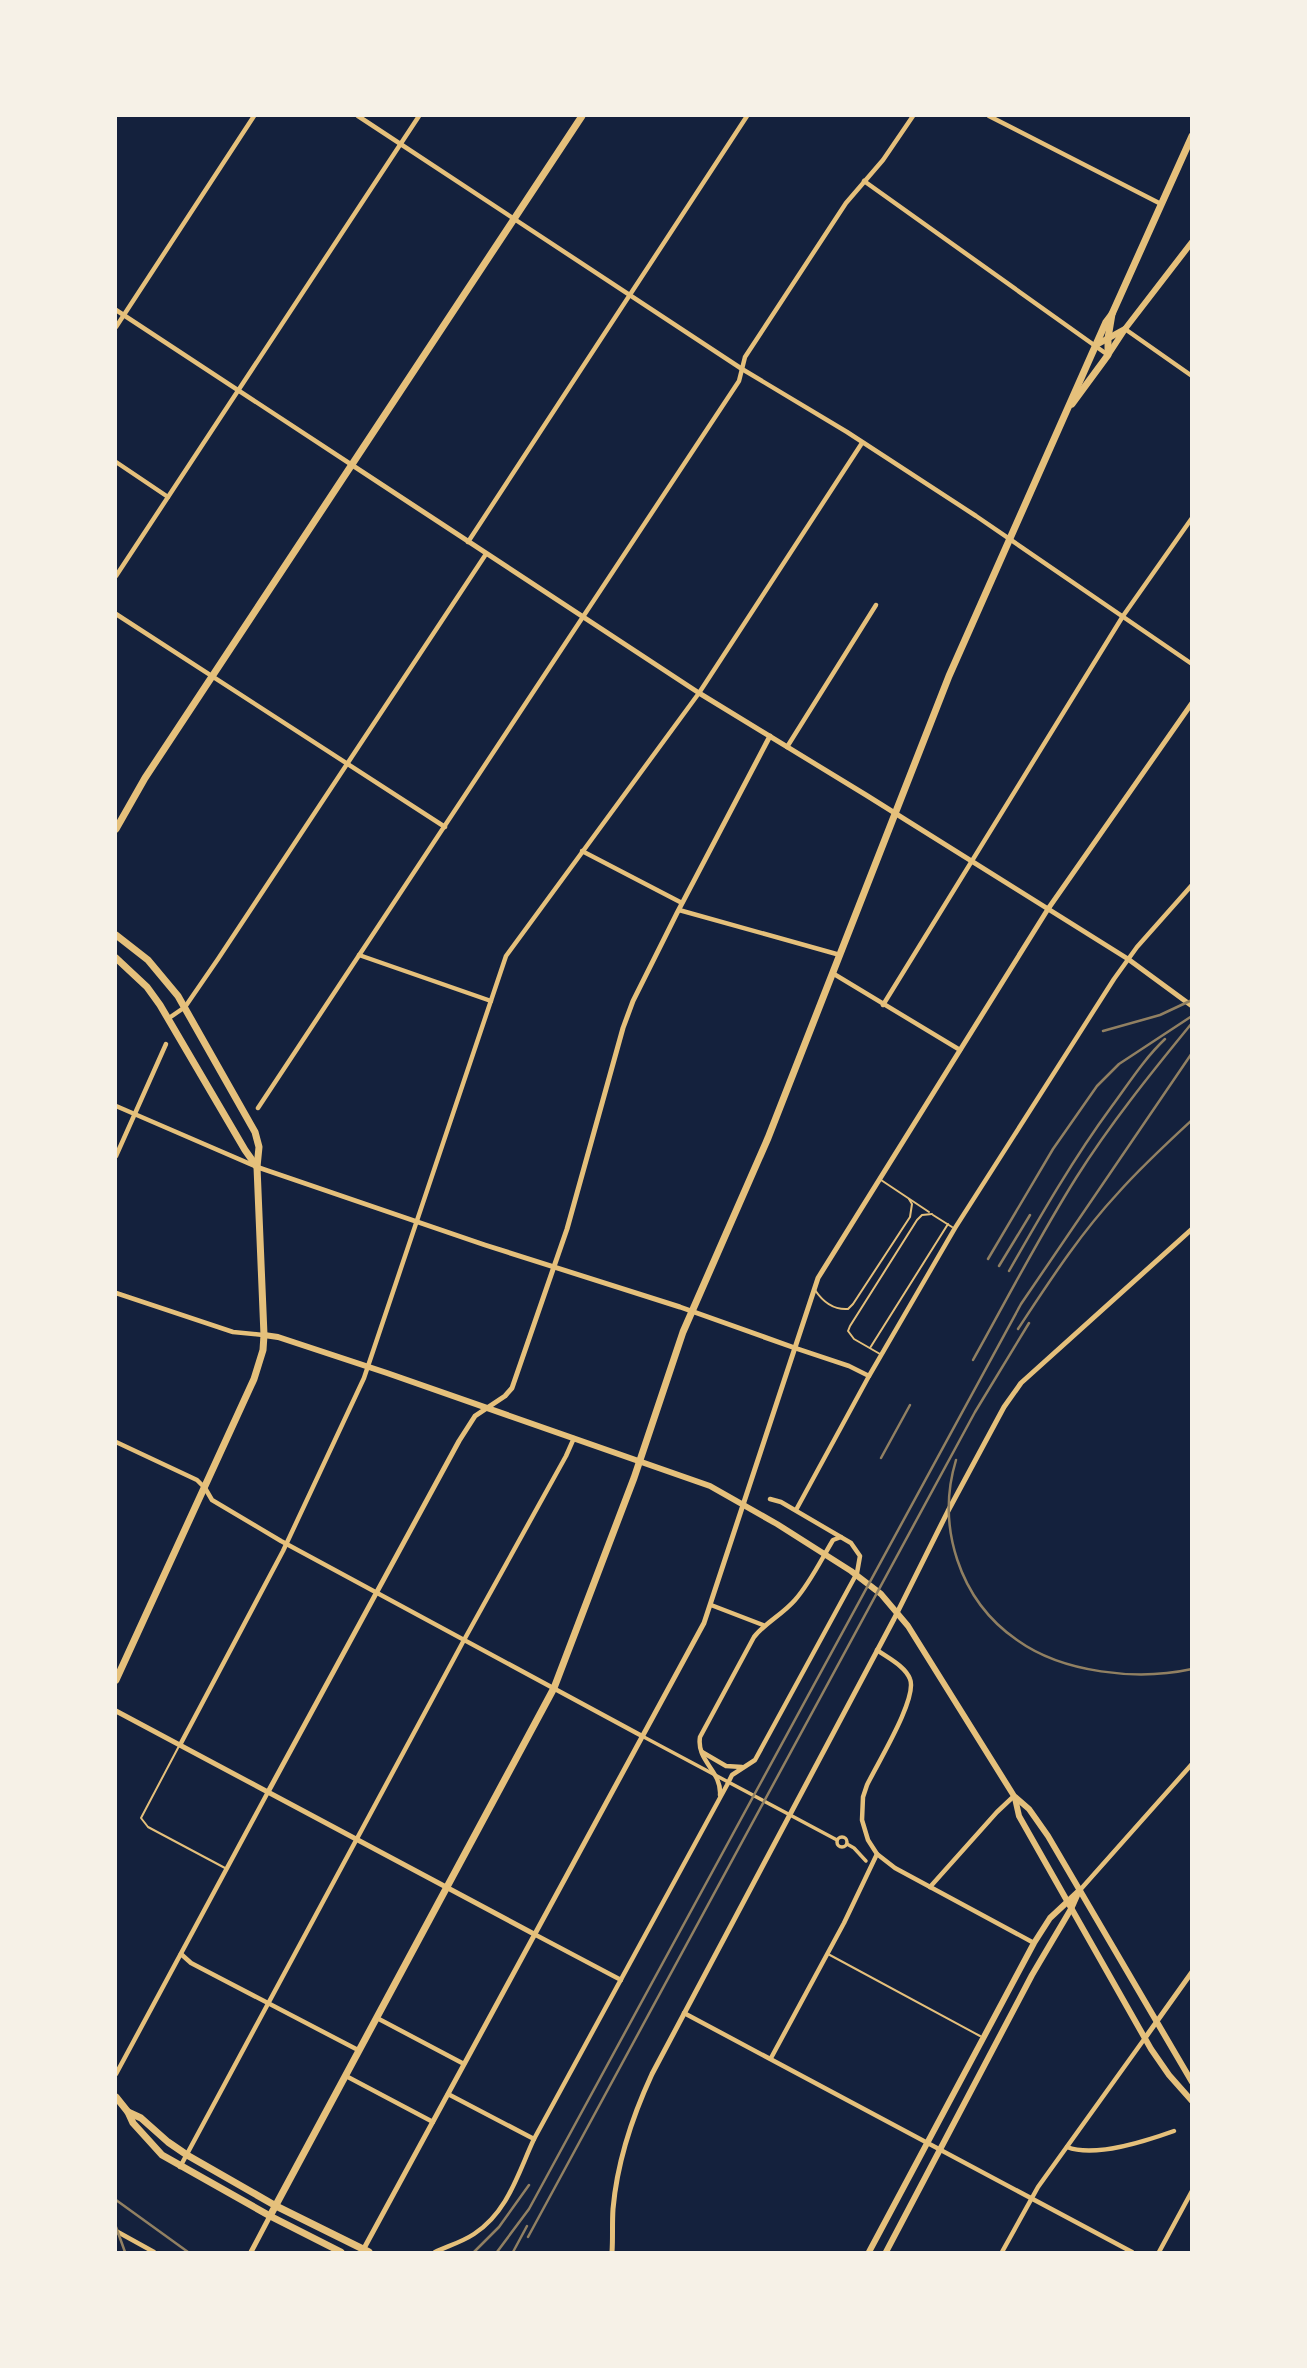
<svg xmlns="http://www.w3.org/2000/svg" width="1307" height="2368" font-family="Lato,sans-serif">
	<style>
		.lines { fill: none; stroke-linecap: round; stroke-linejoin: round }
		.service { stroke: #e5c07b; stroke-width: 2 }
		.pedestrian { stroke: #e5c07b; stroke-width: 3.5 }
		.minor { stroke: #e5c07b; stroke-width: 4.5 }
		.tertiary { stroke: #e5c07b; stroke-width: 5 }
		.secondary { stroke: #e5c07b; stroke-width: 6 }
		.primary { stroke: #e5c07b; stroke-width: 7 }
		.rail { stroke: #918062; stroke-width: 2.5 }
	</style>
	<rect width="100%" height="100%" fill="#14213d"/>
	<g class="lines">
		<g class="service">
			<path d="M881,1180L929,1212"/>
			<path d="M933,1215L952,1227"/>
			<path d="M815,1290C823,1302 834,1310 848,1309L853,1304L910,1217L912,1204L909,1199"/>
			<path d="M870,1348L948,1224"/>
			<path d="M880,1354L854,1339L848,1331L850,1326L917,1220L922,1215L932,1214"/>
			<path d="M179,1746L141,1818L148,1827L225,1868"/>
			<path d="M828,1954L980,2036"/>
		</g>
		<g class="pedestrian">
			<path d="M642,1736L837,1840"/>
			<circle cx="842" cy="1842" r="5"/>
			<path d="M847,1844L854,1848L866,1861"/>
		</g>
		<g class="minor">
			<path d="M358,116L742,369L847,432L976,516L1192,664"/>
			<path d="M989,116L1161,204"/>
			<path d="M864,181L1108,355"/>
			<path d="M116,310L352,465"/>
			<path d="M116,327L254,116"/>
			<path d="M1125,329L1192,376"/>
			<path d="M116,462L168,497"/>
			<path d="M468,542L747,116"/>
			<path d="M116,576L419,116"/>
			<path d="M116,614L445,827"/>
			<path d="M787,747L876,605"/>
			<path d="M582,851L682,903"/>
			<path d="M679,910L840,955"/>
			<path d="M359,955L491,1001"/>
			<path d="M834,974L960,1050"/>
			<path d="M883,1005L1123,616L1192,518"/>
			<path d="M169,1018L185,1007L218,959L486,554"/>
			<path d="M116,1106L257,1167"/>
			<path d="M258,1108L739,381L745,357L846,203L883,160L913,116"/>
			<path d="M116,1156L166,1044"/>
			<path d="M116,1293L233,1332L263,1335"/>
			<path d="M795,1348L849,1366L869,1376"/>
			<path d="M116,1442L197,1480L205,1488L212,1500L281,1541L642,1736"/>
			<path d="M796,1510L869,1376L955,1228L1114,979L1137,947L1192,885"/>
			<path d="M711,1605L763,1625"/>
			<path d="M877,1650C888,1658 905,1666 910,1679C918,1698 877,1764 867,1785L863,1797L862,1820L868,1840L877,1854L895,1868L1034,1943"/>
			<path d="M180,1745L283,1551L364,1378L506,956L699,693L862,443"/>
			<path d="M702,1752L726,1766L742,1767"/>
			<path d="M720,1795C722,1771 696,1761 700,1737L754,1637C766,1622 782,1615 795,1600C810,1583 821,1560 833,1540L841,1537"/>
			<path d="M930,1887L997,1812L1014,1796"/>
			<path d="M1080,1890L1192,1764"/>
			<path d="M534,1934L621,1980"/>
			<path d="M181,1954L191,1963L358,2050"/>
			<path d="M684,2013L1132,2252"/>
			<path d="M377,2018L464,2064"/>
			<path d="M771,2058L844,1923L877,1854"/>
			<path d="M116,2074L268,1792"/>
			<path d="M346,2076L433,2122"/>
			<path d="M448,2094L534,2139"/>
			<path d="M1067,2147C1095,2158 1146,2141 1174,2131"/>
			<path d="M180,2167L464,1640L566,1456L574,1438"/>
			<path d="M116,2231L154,2252"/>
			<path d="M435,2252C448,2246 462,2242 474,2234C508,2212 518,2173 534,2139L727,1785L732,1775L755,1760L857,1573L860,1556L851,1543L781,1502L770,1499"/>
			<path d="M1002,2252L1038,2187L1145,2038"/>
			<path d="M1159,2252L1192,2191"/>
		</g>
		<g class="tertiary">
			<path d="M352,465L699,693L866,795L1128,959L1192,1006"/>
			<path d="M257,1167L485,1245L680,1307L795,1348"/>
			<path d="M116,1711L534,1934"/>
			<path d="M268,1792L459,1441L475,1416L505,1396L512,1388L567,1229L623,1028L633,1001L677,913L770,736"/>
			<path d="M1145,2038L1192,1972"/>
			<path d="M251,2252L270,2216"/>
			<path d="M362,2252L704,1623L818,1278L1048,909L1192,703"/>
			<path d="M612,2252C613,2238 612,2224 613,2209C617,2163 633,2115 652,2074L894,1619L948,1511L1004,1407L1021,1383L1192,1229"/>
		</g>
		<g class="secondary">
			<path d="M1096,345L1125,329"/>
			<path d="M1108,355L1125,329L1192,242"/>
			<path d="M264,1335L278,1337L387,1373L710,1486L777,1524L851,1571L881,1594L908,1626L1014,1796L1029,1809L1048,1836L1192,2082"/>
			<path d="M1015,1798L1019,1816L1151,2049L1169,2075L1192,2101"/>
			<path d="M869,2252L1034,1943L1050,1918L1080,1890"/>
			<path d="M886,2252L1032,1975L1071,1909L1079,1891"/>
		</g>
		<g class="primary">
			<path d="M1072,404L1108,355V338L1112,314L1192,136"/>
			<path d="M116,829L145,778L582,116"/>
			<path d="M116,935L148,960L178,996L255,1132L259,1147L257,1167L264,1335L263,1350L254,1379L116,1680"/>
			<path d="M116,958L147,987L160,1005L245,1150L257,1167"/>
			<path d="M116,2097L128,2112L133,2123L162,2155L270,2216L341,2252"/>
			<path d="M128,2112L141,2118L168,2142L187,2155L276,2206L369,2252"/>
			<path d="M270,2216L554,1688L634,1478L683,1332L768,1138L949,676L1106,322L1112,314"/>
		</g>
		<g class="rail">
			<path d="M1103,1031L1160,1015L1192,1000"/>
			<path d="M988,1259L1053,1149L1097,1086L1119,1064L1192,1016"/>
			<path d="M999,1266L1030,1215"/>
			<path d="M1009,1271C1041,1215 1073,1159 1112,1106C1129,1083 1144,1059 1165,1039"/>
			<path d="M1018,1329C1049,1282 1079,1235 1118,1193C1141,1167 1166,1144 1192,1120"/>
			<path d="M973,1360C1007,1299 1039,1237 1076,1178C1110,1124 1151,1073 1192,1023"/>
			<path d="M881,1458L910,1405"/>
			<path d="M956,1460C936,1526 959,1600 1017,1640C1063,1673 1137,1681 1192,1669"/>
			<path d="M116,2200L188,2252"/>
			<path d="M116,2227L125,2252"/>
			<path d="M528,2237L975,1412L1029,1323"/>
			<path d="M474,2252L499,2227L529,2185"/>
			<path d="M497,2252L529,2209L1021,1304L1192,1053"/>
			<path d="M513,2252L527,2226"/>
		</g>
	</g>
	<rect width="1307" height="2368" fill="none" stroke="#f6f1e7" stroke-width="234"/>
</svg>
